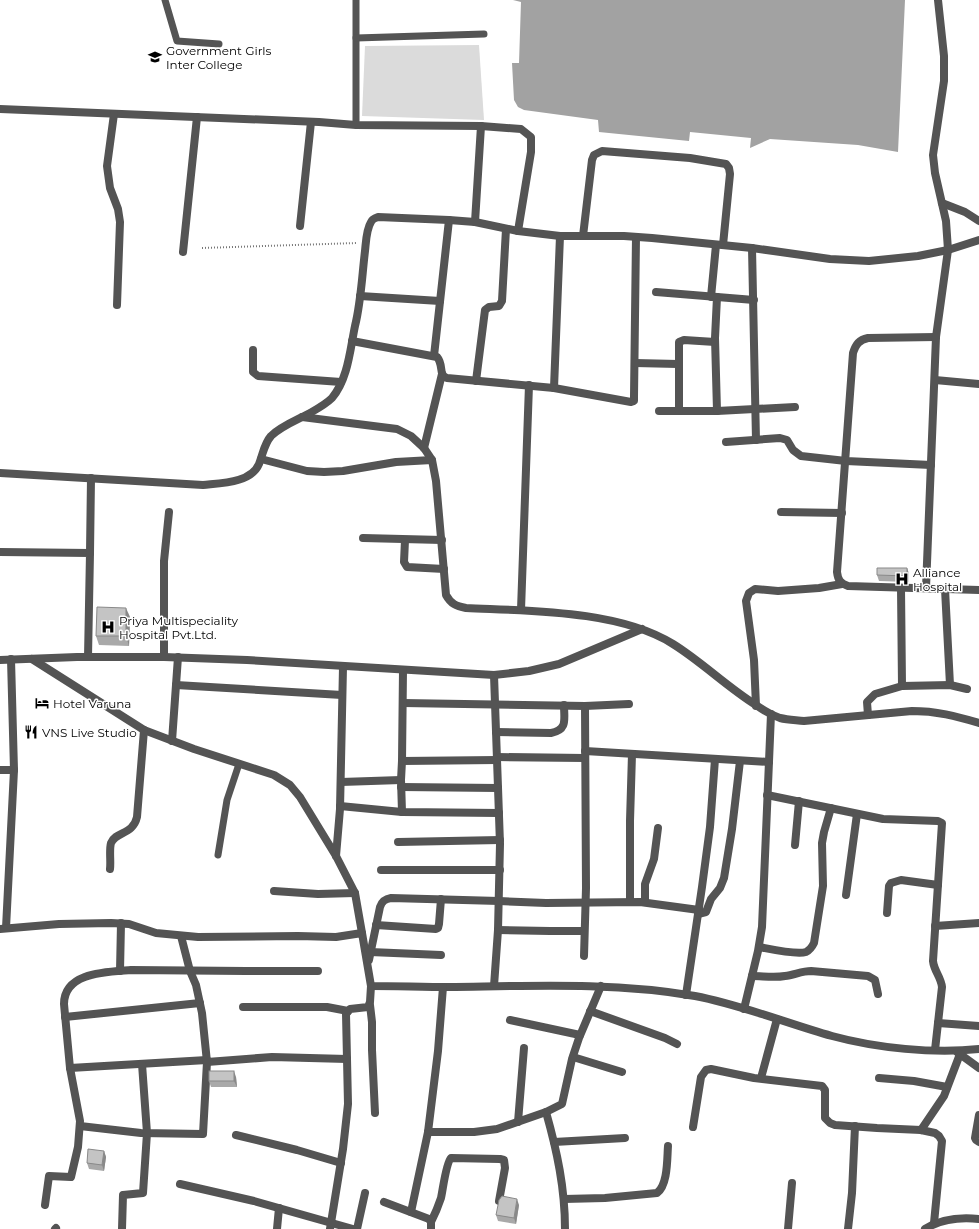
<svg xmlns="http://www.w3.org/2000/svg" width="979" height="1229" font-family="Montserrat,sans-serif">
	<style>
		.green { fill: #dbdbdb }
		.water { fill: #a2a2a2 }
		.lines { fill: none; stroke-linecap: round; stroke-linejoin: round }
		.path { stroke: #767676; stroke-width: 2; stroke-dasharray: 1 2; stroke-linecap: butt }
		.lane { stroke: #545454; stroke-width: 7 }
		.street { stroke: #545454; stroke-width: 8 }
		.wall { fill: #a9a9a9 }
		.shaded-wall { fill: #898989 }
		.building { fill: #c4c4c4; stroke: #898989 }
		.labels { text-anchor: middle; dominant-baseline: central; stroke-width: 3; stroke-linejoin: round; paint-order: stroke }
		.poi-label { font-size: 12px; fill: #000; stroke: #fff; text-anchor: start }
	</style>
	<rect width="100%" height="100%" fill="#fff"/>
	<path class="green" d="M479,45L484,120L362,116L365,46Z"/>
	<path class="water" d="M513,0H905L898,152L858,145L770,139L750,148L751,138L690,132L689,141L599,132L598,120L524,110L518,107L514,100L512,63H519L521,2Z"/>
	<g class="lines">
		<path class="path" d="M202,248L357,243"/>
		<g class="lane">
			<path d="M165,0L177,41L219,44"/>
			<path d="M356,0V125"/>
			<path d="M356,38L484,34"/>
			<path d="M218,855L227,800L239,764"/>
		</g>
		<g class="street">
			<path d="M0,109L319,122L356,125L481,126L521,129L531,137V152L518,231"/>
			<path d="M114,114L107,166L110,188L118,209L120,222L117,305"/>
			<path d="M942,203L965,212L979,221"/>
			<path d="M475,222L481,126"/>
			<path d="M300,226L311,122"/>
			<path d="M583,236L592,160L594,155L602,151L690,158L726,164L729,168L730,174L723,245"/>
			<path d="M752,248L756,440"/>
			<path d="M183,252L197,117"/>
			<path d="M656,292L754,300"/>
			<path d="M360,296L440,301"/>
			<path d="M711,297L716,245"/>
			<path d="M936,337L868,338C859,340 856,344 853,353L837,572C838,580 840,583 848,586L979,590"/>
			<path d="M352,341L437,357C444,365 438,375 447,378L554,388L631,402L634,401V397L636,237"/>
			<path d="M253,350V372L258,376L341,382"/>
			<path d="M434,356L449,220"/>
			<path d="M635,363L678,364"/>
			<path d="M935,380L979,384"/>
			<path d="M476,381L485,310L489,307L499,306L502,301L506,229"/>
			<path d="M554,388L560,236"/>
			<path d="M659,411H717L795,407"/>
			<path d="M679,411V342L684,340L715,342"/>
			<path d="M717,411L715,338L717,297"/>
			<path d="M302,417L397,429L411,436L424,448L432,460L436,481L446,595C451,604 456,606 466,608C529,611 619,610 673,644C702,662 727,687 756,705C763,710 771,715 780,718C788,720 796,720 804,721L912,711C936,711 956,716 979,723"/>
			<path d="M726,442L780,438L787,440L793,450L801,456L846,461L931,465"/>
			<path d="M424,448L442,374"/>
			<path d="M261,459L307,471L324,472L343,471L396,462L432,460"/>
			<path d="M0,473L203,485C221,483 251,483 259,464C263,454 264,444 271,436C281,426 297,420 310,413C317,409 326,404 332,398C348,379 350,350 355,326C361,302 362,276 365,251C366,243 366,230 371,222C372,219 375,218 378,217L449,220L475,222L518,231L560,236H624L652,238L752,248L830,259L869,261L918,256L948,250L979,240"/>
			<path d="M781,512L842,513"/>
			<path d="M363,538L442,540"/>
			<path d="M405,540L404,562L407,567L444,569"/>
			<path d="M0,552L90,553L88,657"/>
			<path d="M90,553L91,478"/>
			<path d="M901,588L902,686"/>
			<path d="M926,588L936,337L948,250L946,221L935,173L933,155L944,81V56L938,0"/>
			<path d="M945,589L950,685"/>
			<path d="M521,610L529,385"/>
			<path d="M164,657V561L169,512"/>
			<path d="M32,659L144,730L194,749L274,775L290,785L300,797L336,856L355,893L362,933"/>
			<path d="M0,660L77,657H164L247,660L494,675L529,671L559,664L642,629"/>
			<path d="M494,675L500,844L498,930L494,986"/>
			<path d="M176,685L342,695"/>
			<path d="M403,703L585,706L629,704"/>
			<path d="M756,706L754,660L746,601L749,593L755,589L778,591L819,588L842,584"/>
			<path d="M868,715L867,702L875,694L902,686L950,685L967,689"/>
			<path d="M496,732L551,733C568,730 564,719 564,705"/>
			<path d="M172,741L178,657"/>
			<path d="M585,751L769,762"/>
			<path d="M497,757L585,758"/>
			<path d="M402,761L497,760"/>
			<path d="M0,770H14"/>
			<path d="M341,782L401,780"/>
			<path d="M401,787L498,788"/>
			<path d="M767,795L883,819L938,821L942,823L933,961C934,971 941,977 942,987L935,1050"/>
			<path d="M340,806L402,812L499,813"/>
			<path d="M402,812L401,780L402,761L403,670"/>
			<path d="M398,842L500,840"/>
			<path d="M795,845L799,801"/>
			<path d="M336,856L340,809L343,667"/>
			<path d="M110,869C111,861 109,850 111,843C116,831 133,835 137,817L144,730"/>
			<path d="M381,870H500"/>
			<path d="M274,891L318,894L355,893"/>
			<path d="M846,895L857,814"/>
			<path d="M630,902V821L632,754"/>
			<path d="M645,902V884L654,859L658,828"/>
			<path d="M887,913L889,886L891,883L901,880L938,885"/>
			<path d="M698,914L706,912L711,899L720,888L724,878L732,829L740,761"/>
			<path d="M376,925L436,929L438,928L439,924L441,899"/>
			<path d="M935,926L979,923"/>
			<path d="M6,928L14,770L11,659"/>
			<path d="M0,929L59,924L111,923L129,924L156,933L198,937L298,936L336,937L362,933L371,986C397,986 423,987 449,987C531,986 614,982 695,996C742,1005 786,1023 832,1036C876,1048 934,1054 979,1049"/>
			<path d="M498,930L550,931H584"/>
			<path d="M759,947C770,949 796,955 806,952C810,950 812,947 814,943L823,886L822,843L824,832L831,808"/>
			<path d="M370,952L441,955"/>
			<path d="M584,956L586,888L585,706"/>
			<path d="M369,960L380,907C382,901 385,899 391,898L499,901L546,903L640,902L699,910"/>
			<path d="M120,971L121,923"/>
			<path d="M752,976C763,976 774,978 785,976C794,975 802,971 811,971L868,976L875,980L878,994"/>
			<path d="M686,995L702,887L710,827L715,759"/>
			<path d="M370,1005L372,1022V1050L375,1113"/>
			<path d="M243,1007H327L348,1011"/>
			<path d="M744,1009L758,951L762,927L771,714"/>
			<path d="M590,1011L665,1038L677,1044"/>
			<path d="M65,1017L200,1003"/>
			<path d="M510,1020L580,1035"/>
			<path d="M938,1023L979,1026"/>
			<path d="M957,1052L979,1068"/>
			<path d="M573,1057L622,1072"/>
			<path d="M207,1062L272,1057L347,1059"/>
			<path d="M70,1068L207,1060"/>
			<path d="M761,1078L777,1019"/>
			<path d="M879,1078L914,1081L947,1087"/>
			<path d="M546,1112C557,1151 565,1188 565,1229"/>
			<path d="M979,1115L975,1138L976,1140L979,1142"/>
			<path d="M518,1122L524,1048"/>
			<path d="M80,1126L141,1133L203,1134L207,1062L202,1013L196,985L190,971L181,936"/>
			<path d="M693,1127L701,1077L706,1070L711,1069L754,1078L822,1086L825,1090V1118L830,1123L835,1125L877,1128L921,1130L935,1133L939,1136L942,1141L934,1223"/>
			<path d="M921,1130L944,1096L960,1054"/>
			<path d="M428,1132H474L497,1129L546,1112L562,1104L572,1059L579,1038L601,986"/>
			<path d="M236,1135L297,1150L341,1163"/>
			<path d="M554,1142L625,1138"/>
			<path d="M180,1184L254,1201L353,1229"/>
			<path d="M564,1199L605,1198L657,1193C668,1185 667,1159 668,1146"/>
			<path d="M384,1202L429,1219L431,1222V1229"/>
			<path d="M45,1205L49,1176L71,1177L78,1147L80,1121L70,1068L64,1004C64,972 106,972 131,970L246,971H318"/>
			<path d="M411,1212L428,1132L438,1051L443,987"/>
			<path d="M431,1222C435,1214 438,1207 441,1198C443,1189 446,1163 451,1158L500,1159L504,1160L505,1168L499,1201"/>
			<path d="M55,1229L56,1228"/>
			<path d="M122,1229L123,1195L143,1193L147,1133L142,1064"/>
			<path d="M277,1229L279,1208"/>
			<path d="M330,1229L343,1149L348,1104L346,1014L350,1009L368,1007L370,1002L371,986"/>
			<path d="M357,1229L365,1193"/>
			<path d="M788,1229L792,1183"/>
			<path d="M848,1229L852,1193L855,1126"/>
			<path d="M925,1229C941,1219 960,1217 979,1219"/>
		</g>
	</g>
	<g class="wall">
		<path d="M907,568L909,574V582L879,581L877,575Z"/>
		<path d="M130,617L129,646L99,645L96,636Z"/>
		<path d="M236,1077L237,1087H211L209,1081Z"/>
		<path d="M104,1151L106,1157L104,1171L89,1169L87,1163Z"/>
		<path d="M519,1205L516,1224L498,1221L496,1215Z"/>
	</g>
	<g class="shaded-wall">
		<path d="M907,568L909,574V582L907,576Z"/>
		<path d="M126,608L130,617L129,646L126,636Z"/>
		<path d="M234,1071L236,1077L237,1087L234,1081Z"/>
		<path d="M104,1151L106,1157L104,1171L102,1165Z"/>
		<path d="M517,1199L519,1205L516,1224L514,1218Z"/>
	</g>
	<g class="building">
		<path d="M877,568H907V576L877,575Z"/>
		<path d="M97,607L126,608V636H96Z"/>
		<rect x="209" y="1071" width="25" height="10"/>
		<path d="M88,1149L104,1151L102,1165L87,1163Z"/>
		<path d="M502,1196L517,1199L514,1218L496,1215L499,1200Z"/>
	</g>
	<defs>
		<g id="university-bare" transform="scale(1.08)"><path d="M0-5L7-2L0 1L-7-2ZM-4 1L0 2.5L4 1V4Q0 6-4 4Z" fill="#000" stroke="#fff" stroke-width="2.5" paint-order="stroke"/></g>
		<g id="hospital-bare" transform="scale(1.08)"><path d="M-5-5h3v3.5h4V-5h3V5h-3V1.5h-4V5h-3Z" fill="#000" stroke="#fff" stroke-width="2.5" paint-order="stroke"/></g>
		<g id="hotel-bare" transform="scale(1.08)"><path d="M-6-4.5h1.5V1H6V5H4.5V3h-9V5H-6ZM-4 0a1.8 1.8 0 1 1 3.6 0ZM.5 0V-2.5h3Q6-2.5 6 0Z" fill="#000" stroke="#fff" stroke-width="2.5" paint-order="stroke"/></g>
		<g id="restaurant-bare" transform="scale(1.08)"><path d="M-5-6h1v4h1v-4h1v4h1v-4h1v5L-1.5 .5V6h-2V.5L-5-1ZM5-6V6H3V1.5H1.5Q1.5-4 5-6Z" fill="#000" stroke="#fff" stroke-width="2.5" paint-order="stroke"/></g>
	</defs>
	<g fill-rule="evenodd">
		<use href="#university-bare" x="155" y="57"/>
		<use href="#hospital-bare" x="902" y="579"/>
		<use href="#hospital-bare" x="108" y="627"/>
		<use href="#hotel-bare" x="42" y="703"/>
		<use href="#restaurant-bare" x="31" y="732"/>
	</g>
	<g class="labels">
		<g class="poi-label">
			<text x="166" y="50">Government Girls<tspan x="166" dy="14">Inter College</tspan></text>
			<text x="913" y="572">Alliance<tspan x="913" dy="14">Hospital</tspan></text>
			<text x="119" y="620">Priya Multispeciality<tspan x="119" dy="14">Hospital Pvt.Ltd.</tspan></text>
			<text x="53" y="703">Hotel Varuna</text>
			<text x="42" y="732">VNS Live Studio</text>
		</g>
	</g>
</svg>
